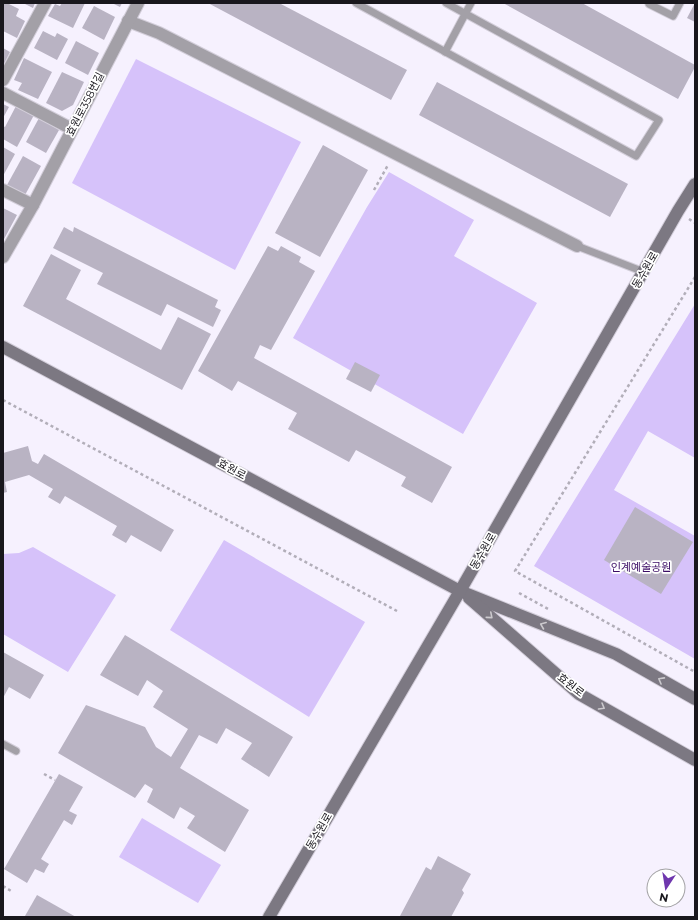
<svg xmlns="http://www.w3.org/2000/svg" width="698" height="920" font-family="Montserrat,'Noto Sans KR',sans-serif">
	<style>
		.green { fill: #d6c2fa }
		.building { fill: #b9b3c3 }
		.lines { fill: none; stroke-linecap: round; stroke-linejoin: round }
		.lane-casing { stroke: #d3ceda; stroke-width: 9 }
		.street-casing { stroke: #d3ceda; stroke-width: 14 }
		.secondary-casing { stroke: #d3ceda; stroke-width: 14 }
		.path { stroke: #b2aeb9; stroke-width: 2.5; stroke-dasharray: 3 3; stroke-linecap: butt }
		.lane { stroke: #a3a0a7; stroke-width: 7 }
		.street { stroke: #a3a0a7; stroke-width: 12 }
		.secondary { stroke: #7c7882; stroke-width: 12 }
		.oneway { stroke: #cbc9cd }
		.labels { text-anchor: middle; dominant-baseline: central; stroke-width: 3.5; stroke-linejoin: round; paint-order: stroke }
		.street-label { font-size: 11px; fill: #19171d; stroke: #fff }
		.park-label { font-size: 11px; fill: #3a0b64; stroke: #fff }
	</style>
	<rect width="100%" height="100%" fill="#f6f1fe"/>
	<g class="green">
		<path d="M136,59L301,142L235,270L72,183Z"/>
		<path d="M389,172L474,220L454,256L537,303L463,434L293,338L367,207Z"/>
		<path d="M695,304V458L648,431L614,490L695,536V659L534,566Z"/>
		<path d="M224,540L365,622L309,717L170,630Z"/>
		<path d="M33,547L116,595L68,672L3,634V554L19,553Z"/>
		<path d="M142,818L221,865L198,903L119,857Z"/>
	</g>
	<g class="building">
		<path d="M3,3H7L19,9L16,16L25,21L17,38L3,31Z"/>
		<path d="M23,3H35L33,8Z"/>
		<path d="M62,3H85L73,28L48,16L55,4L60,6Z"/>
		<path d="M112,3H122L120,7Z"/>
		<path d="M208,3H279L407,70L391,100Z"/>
		<path d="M503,3H582L695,65V67L678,99Z"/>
		<path d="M695,3V22L687,18Z"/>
		<path d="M94,6L115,17L104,40L82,28Z"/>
		<path d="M43,31L55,37L57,33L68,39L57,60L34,48Z"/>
		<path d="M76,41L99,53L88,75L65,63Z"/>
		<path d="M3,48L10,52L3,66Z"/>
		<path d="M24,58L52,72L38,99L18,90L22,83L14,80Z"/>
		<path d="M62,72L84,82L73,105L62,111L46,103Z"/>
		<path d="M437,82L628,184L610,217L419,115Z"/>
		<path d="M3,104L9,107L3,118Z"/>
		<path d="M16,106L34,115L17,147L3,139V126L5,127Z"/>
		<path d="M39,118L59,130L46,153L26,142Z"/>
		<path d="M323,145L368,170L320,257L275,233Z"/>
		<path d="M3,147L15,154L3,176Z"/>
		<path d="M23,156L41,166L25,195L7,185Z"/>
		<path d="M3,208L17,215L3,241Z"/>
		<path d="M64,227L73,232L74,227L218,300L215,307L221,310L213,327L167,304L161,316L97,284L103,273L53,248Z"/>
		<path d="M268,246L278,251L281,246L301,257L299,262L315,271L271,350L260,345L254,358L452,467L432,503L401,486L406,477L356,450L349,462L288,429L297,413L238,381L232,391L198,371Z"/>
		<path d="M51,254L81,270L66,299L161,350L178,317L211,334L182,390L23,306Z"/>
		<path d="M355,362L380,375L371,392L346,379Z"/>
		<path d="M28,446L32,461L38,464L44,454L174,530L161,552L131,535L126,543L112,535L117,526L65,496L60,504L48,497L53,489L29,475L5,482L7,492L3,493V453Z"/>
		<path d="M635,507L693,542L661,594L604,560Z"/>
		<path d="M125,635L293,737L269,777L241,759L252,743L226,728L217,744L199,735L180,768L249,810L225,852L187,828L195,816L180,807L174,819L147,802L153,789L145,784L135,798L58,753L86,705L145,727L156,747L171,757L188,729L153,707L163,691L147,680L138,696L100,675Z"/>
		<path d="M3,652L44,675L30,699L9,687L3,698Z"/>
		<path d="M59,774L83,787L69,811L77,815L72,825L64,820L41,859L49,864L46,869L44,873L35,869L27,883L4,869Z"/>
		<path d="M438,856L471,874L462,890L464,893L451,917H402L400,916L426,867L431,870Z"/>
		<path d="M37,895L76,917H26L25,916Z"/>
	</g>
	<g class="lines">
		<g class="lane-casing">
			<g id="lane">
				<path d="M356,3L636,156L659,120L446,3"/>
				<path d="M649,4L673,16L680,3"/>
				<path d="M445,52L471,3"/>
				<path d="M577,246L644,272"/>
				<path d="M3,744L16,751"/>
			</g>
		</g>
		<g class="street-casing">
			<g id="street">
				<path d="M128,21L159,33L577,246"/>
				<path d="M3,80L45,3"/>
				<path d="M3,93L72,129"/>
				<path d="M3,190L33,205"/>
				<path d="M3,257L33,205L138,3"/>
			</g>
		</g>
		<g class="secondary-casing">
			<g id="secondary">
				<path d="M3,347L460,591L616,654L695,699"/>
				<path d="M469,598L579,694L695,760"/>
				<path d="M269,917L460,591L678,211L695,184"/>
			</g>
		</g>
		<g class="path">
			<path d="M374,190L388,165"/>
			<path d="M689,219L695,223"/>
			<path d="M695,277L515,571L695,672"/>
			<path d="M3,400L397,611"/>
			<path d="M519,593L550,610"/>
			<path d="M44,774L55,780"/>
			<path d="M3,886L11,891"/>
		</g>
		<use href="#lane" class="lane"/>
		<use href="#street" class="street"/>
		<use href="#secondary" class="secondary"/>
	</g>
	<defs><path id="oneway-chevron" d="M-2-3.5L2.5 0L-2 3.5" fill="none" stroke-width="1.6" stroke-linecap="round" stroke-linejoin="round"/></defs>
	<g class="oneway">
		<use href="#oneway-chevron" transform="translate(490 616) rotate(41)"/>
		<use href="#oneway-chevron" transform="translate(543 625) rotate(-158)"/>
		<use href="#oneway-chevron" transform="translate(661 680) rotate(-151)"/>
		<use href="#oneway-chevron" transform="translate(602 707) rotate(30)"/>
	</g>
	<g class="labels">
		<g class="street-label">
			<text transform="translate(85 104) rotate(-63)">효원로358번길</text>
			<text transform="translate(645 270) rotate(-60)">동수원로</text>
			<text transform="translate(232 469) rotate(28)">효원로</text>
			<text transform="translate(483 551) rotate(-60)">동수원로</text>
			<text transform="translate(571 685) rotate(38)">효원로</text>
			<text transform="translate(319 831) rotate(-60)">동수원로</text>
		</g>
		<g class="park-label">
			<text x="641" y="567">인계예술공원</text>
		</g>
	</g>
	<rect width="698" height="920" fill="none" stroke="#19171d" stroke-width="8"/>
	<g transform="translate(666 888) rotate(192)"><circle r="19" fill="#ffffff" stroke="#a3a2a5"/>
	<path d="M0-3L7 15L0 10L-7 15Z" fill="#6f37ae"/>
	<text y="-6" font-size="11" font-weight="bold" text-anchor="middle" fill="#19171d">N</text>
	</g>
</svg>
